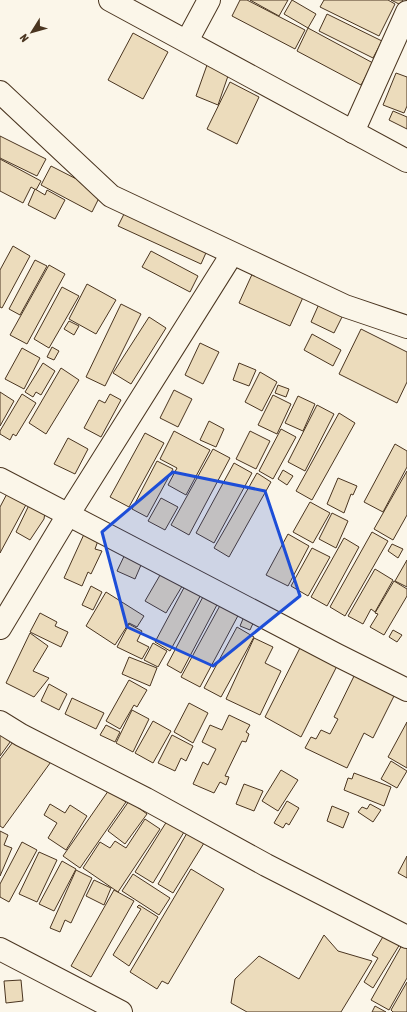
<svg xmlns="http://www.w3.org/2000/svg" width="407" height="1012" font-family="'Asap Condensed',sans-serif">
	<style>
		.building { fill: #ecdcbc; stroke: #4a3520 }
		.lines { fill: none; stroke-linecap: round; stroke-linejoin: round }
		.street-casing { stroke: #4a3520; stroke-width: 24 }
		.street { stroke: #fbf6e9; stroke-width: 22 }
		.marked { fill: #1d4ed8; fill-opacity: 0.2; stroke: #1d4ed8; stroke-width: 3; stroke-linejoin: round }
	</style>
	<rect width="100%" height="100%" fill="#fbf6e9"/>
	<g class="building">
		<path d="M240,0H247L305,30L295,49L232,16Z"/>
		<path d="M250,0H288L279,16Z"/>
		<path d="M292,0L316,14L308,28L284,14Z"/>
		<path d="M324,0H388L395,4L379,36L320,7Z"/>
		<path d="M391,0H403L401,5Z"/>
		<path d="M327,14L382,41L373,58L319,31Z"/>
		<path d="M308,28L373,63L361,85L297,51Z"/>
		<path d="M133,33L168,52L143,99L108,80Z"/>
		<path d="M207,65L229,73L218,105L196,96Z"/>
		<path d="M396,73L407,77V106L404,113L383,105Z"/>
		<path d="M230,82L259,97L237,144L207,129Z"/>
		<path d="M393,111L407,117V129L389,120Z"/>
		<path d="M0,136L46,159L37,176L0,158Z"/>
		<path d="M0,159L41,181L36,190L31,187L23,203L0,191Z"/>
		<path d="M51,166L102,192L92,212L41,185Z"/>
		<path d="M35,189L45,195L47,190L65,200L55,219L28,205Z"/>
		<path d="M127,208L209,246L201,264L118,226Z"/>
		<path d="M13,246L30,256L2,308L0,307V270Z"/>
		<path d="M151,251L198,276L190,292L142,267Z"/>
		<path d="M35,260L47,266L20,315L9,309Z"/>
		<path d="M49,265L65,274L27,344L10,335Z"/>
		<path d="M254,270L305,293L290,326L239,303Z"/>
		<path d="M87,284L116,300L96,334L69,319Z"/>
		<path d="M62,287L79,296L49,348L34,339Z"/>
		<path d="M121,304L141,314L105,386L86,377Z"/>
		<path d="M319,304L343,315L334,333L311,322Z"/>
		<path d="M149,317L166,328L131,384L113,373Z"/>
		<path d="M69,321L79,326L74,335L64,329Z"/>
		<path d="M361,329L407,352V382L397,403L339,374Z"/>
		<path d="M312,334L341,350L333,366L304,350Z"/>
		<path d="M200,343L219,352L203,384L185,375Z"/>
		<path d="M52,347L59,351L54,360L47,357Z"/>
		<path d="M22,348L40,358L24,389L5,379Z"/>
		<path d="M43,363L55,371L41,395L36,392L33,397L25,392Z"/>
		<path d="M239,363L256,370L249,386L233,380Z"/>
		<path d="M61,368L79,380L46,434L29,423Z"/>
		<path d="M260,372L277,382L262,411L245,402Z"/>
		<path d="M278,385L289,389L286,397L275,393Z"/>
		<path d="M174,390L192,399L178,427L160,418Z"/>
		<path d="M0,392L14,401L0,426Z"/>
		<path d="M22,394L36,403L16,436L13,434L10,440L0,434V431Z"/>
		<path d="M110,394L121,400L101,437L84,428L99,400L105,403Z"/>
		<path d="M273,395L291,404L277,434L258,425Z"/>
		<path d="M298,396L315,404L303,431L285,423Z"/>
		<path d="M317,405L334,414L305,471L288,462Z"/>
		<path d="M339,413L355,423L312,500L296,491Z"/>
		<path d="M209,421L224,429L216,447L200,440Z"/>
		<path d="M281,429L296,437L273,479L259,471Z"/>
		<path d="M174,431L210,450L186,495L168,485L177,468L160,459Z"/>
		<path d="M250,431L270,441L256,469L236,459Z"/>
		<path d="M145,433L164,443L129,507L110,497Z"/>
		<path d="M68,438L88,449L75,474L54,464Z"/>
		<path d="M395,444L407,451V467L383,512L364,502Z"/>
		<path d="M213,449L230,458L189,535L171,525Z"/>
		<path d="M157,461L173,469L147,517L132,509Z"/>
		<path d="M234,463L252,473L214,543L196,533Z"/>
		<path d="M283,470L293,476L287,485L278,479Z"/>
		<path d="M407,471V515L393,540L374,529Z"/>
		<path d="M257,473L271,482L229,557L214,548Z"/>
		<path d="M338,478L357,486L353,495L351,494L344,513L327,504Z"/>
		<path d="M9,490L28,501L0,553V507Z"/>
		<path d="M161,498L178,507L165,530L148,521Z"/>
		<path d="M310,502L330,513L313,543L293,532Z"/>
		<path d="M30,503L45,512L44,519L30,540L16,532Z"/>
		<path d="M332,513L348,521L336,548L319,539Z"/>
		<path d="M85,532L99,538L95,549L102,551L91,574L88,572L82,586L64,578Z"/>
		<path d="M372,532L388,541L345,616L330,607Z"/>
		<path d="M288,534L309,546L288,586L266,575Z"/>
		<path d="M344,538L359,547L327,606L311,597Z"/>
		<path d="M392,544L403,549L398,558L388,551Z"/>
		<path d="M312,548L330,557L308,596L291,586Z"/>
		<path d="M127,550L144,558L135,579L117,571Z"/>
		<path d="M407,560V587L395,581Z"/>
		<path d="M375,569L393,580L375,612L371,609L363,624L348,616Z"/>
		<path d="M163,570L184,583L166,613L145,601Z"/>
		<path d="M394,581L407,589V596L384,635L370,627L378,614L375,613Z"/>
		<path d="M187,582L203,591L170,651L155,642Z"/>
		<path d="M91,586L102,592L93,610L82,605Z"/>
		<path d="M106,592L144,616L137,627L129,623L115,645L86,626Z"/>
		<path d="M205,593L219,601L181,673L167,665Z"/>
		<path d="M223,600L241,610L200,687L181,677Z"/>
		<path d="M40,613L57,622L55,626L68,632L61,647L30,632Z"/>
		<path d="M245,614L255,619L250,630L240,626Z"/>
		<path d="M129,624L142,631L137,641L149,647L142,659L117,647Z"/>
		<path d="M237,627L254,637L221,697L204,688Z"/>
		<path d="M393,630L402,635L397,642L389,637Z"/>
		<path d="M30,633L48,646L33,671L49,678L34,697L6,683Z"/>
		<path d="M254,638L273,647L265,663L281,671L260,715L226,699Z"/>
		<path d="M303,642L339,662L301,737L265,717Z"/>
		<path d="M153,643L167,651L158,667L144,660Z"/>
		<path d="M129,657L157,668L150,686L122,674Z"/>
		<path d="M357,670L397,690L373,738L364,733L347,768L305,748L311,737L316,739L321,730L330,734L338,719L334,717Z"/>
		<path d="M129,680L147,690L137,707L134,705L120,729L106,721Z"/>
		<path d="M49,684L67,694L59,710L41,701Z"/>
		<path d="M72,698L104,713L96,729L65,714Z"/>
		<path d="M189,703L208,713L193,743L174,732Z"/>
		<path d="M132,710L149,719L133,752L116,743Z"/>
		<path d="M229,715L250,725L246,732L249,734L246,742L242,741L225,776L229,777L226,785L220,782L214,793L193,784L203,762L208,765L216,749L202,742L210,725L222,730Z"/>
		<path d="M153,721L171,731L153,763L135,753Z"/>
		<path d="M407,722V768L388,757Z"/>
		<path d="M106,725L120,732L115,742L100,735Z"/>
		<path d="M0,728L13,738L0,756Z"/>
		<path d="M172,735L193,746L186,761L181,758L175,771L158,763Z"/>
		<path d="M16,738L53,759L3,828L0,826V759Z"/>
		<path d="M391,761L407,771L397,788L381,779Z"/>
		<path d="M281,770L298,780L278,811L262,801Z"/>
		<path d="M354,773L391,787L384,806L344,790L348,778L352,779Z"/>
		<path d="M244,784L263,791L254,811L236,804Z"/>
		<path d="M111,787L120,798L126,802L80,868L63,856Z"/>
		<path d="M129,801L147,814L125,844L108,831Z"/>
		<path d="M287,801L299,808L289,825L286,823L283,828L274,823Z"/>
		<path d="M50,804L65,813L70,805L87,816L66,850L48,838L57,823L44,815Z"/>
		<path d="M370,804L381,810L373,822L358,812L362,807L367,809Z"/>
		<path d="M332,806L349,813L343,828L327,821Z"/>
		<path d="M145,819L160,829L118,892L83,868L100,842L110,848L115,841L126,848Z"/>
		<path d="M167,821L184,832L153,883L135,872Z"/>
		<path d="M0,831L8,835L4,845L12,848L0,876Z"/>
		<path d="M187,833L204,843L173,893L158,884Z"/>
		<path d="M22,842L37,850L9,902L0,897V884Z"/>
		<path d="M39,852L57,860L37,902L19,894Z"/>
		<path d="M407,856V878L398,873Z"/>
		<path d="M62,861L76,869L54,911L39,904Z"/>
		<path d="M191,869L224,889L168,984L162,981L157,989L130,972Z"/>
		<path d="M76,870L92,878L71,923L65,920L60,932L50,928Z"/>
		<path d="M133,874L170,898L159,915L122,891Z"/>
		<path d="M94,880L111,888L104,905L86,896Z"/>
		<path d="M114,890L134,901L91,977L71,966Z"/>
		<path d="M139,905L158,917L129,966L113,955L141,909L137,907Z"/>
		<path d="M324,935L338,951L372,961L341,1012H247L231,1003L235,979L259,956L299,979Z"/>
		<path d="M384,935L400,944L373,988L364,982L378,958L372,955Z"/>
		<path d="M402,945L407,948V978L389,1010L371,1000Z"/>
		<path d="M21,980L23,1001L6,1003L4,981Z"/>
		<path d="M407,982V1012H393L391,1010Z"/>
		<path d="M375,1006L386,1012H372Z"/>
	</g>
	<g class="lines">
		<g class="street-casing">
			<g id="street">
				<path d="M110,0L407,161"/>
				<path d="M187,41L209,0"/>
				<path d="M0,92L111,196L345,306L407,327"/>
				<path d="M353,132L407,12"/>
				<path d="M0,479L337,655L407,690"/>
				<path d="M0,628L68,515L232,254"/>
				<path d="M0,722L21,735L146,799L266,865L407,937"/>
				<path d="M0,949L121,1012"/>
			</g>
		</g>
		<use href="#street" class="street"/>
	</g>
	<path class="marked" d="M173,472L265,491L300,596L213,666L127,627L102,532Z"/>
	<g transform="translate(32 32) rotate(233)" stroke="#fbf6e9" stroke-width="3" paint-order="stroke">
	<path d="M0-3L7 15L0 10L-7 15Z" fill="#4a3520"/>
	<text y="-6" font-size="11" font-weight="bold" text-anchor="middle" fill="#4a3520">N</text>
	</g>
</svg>
